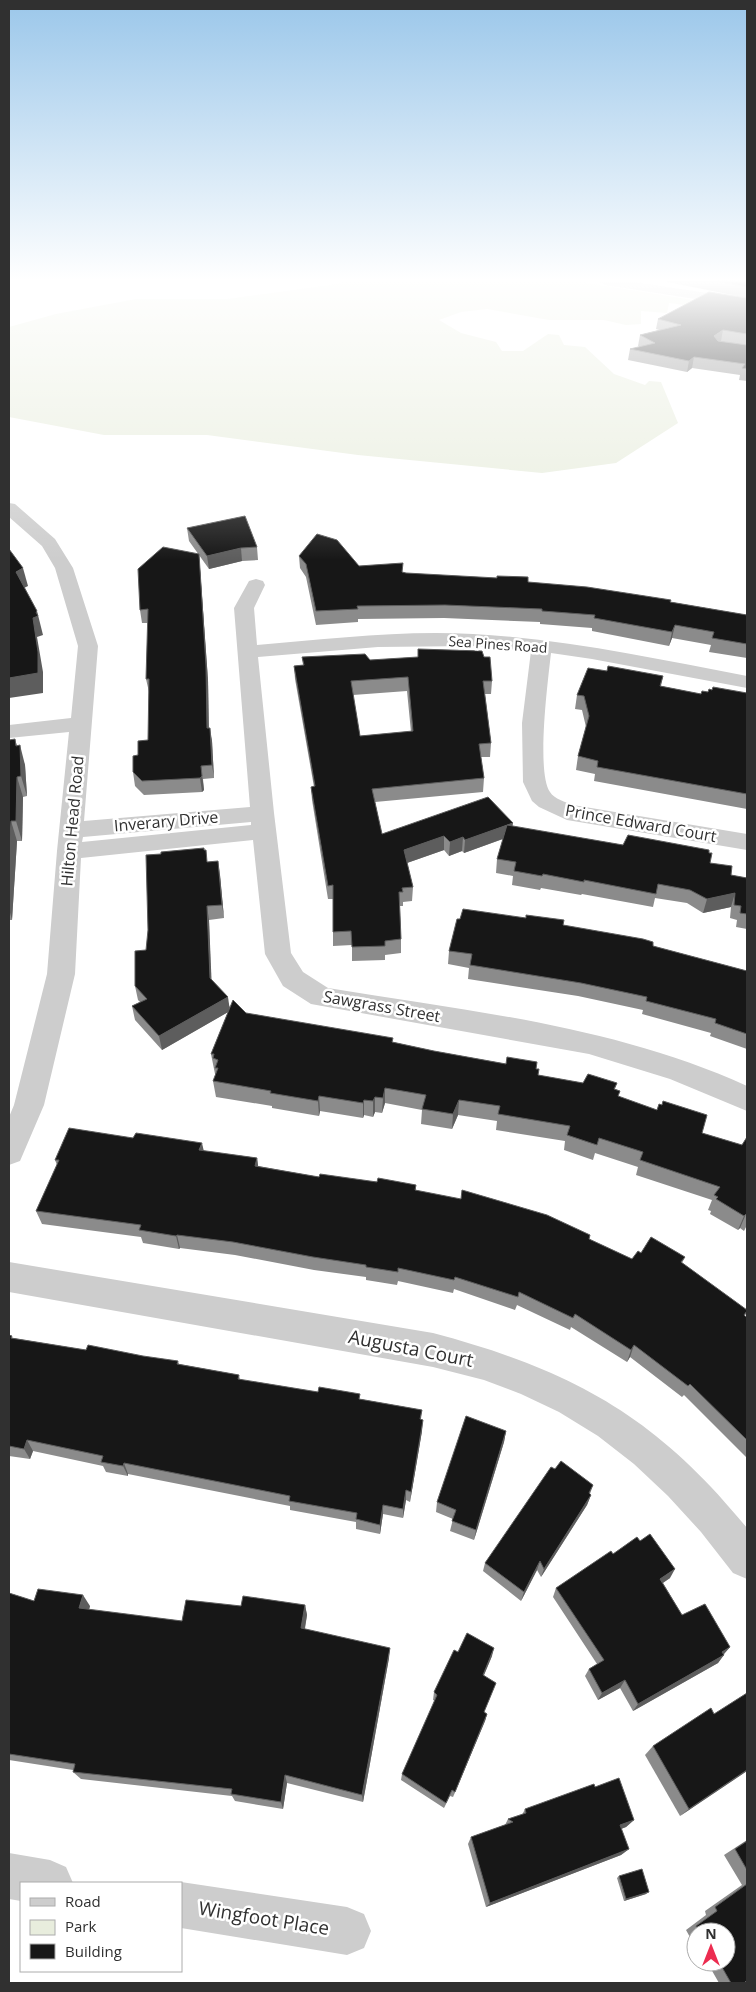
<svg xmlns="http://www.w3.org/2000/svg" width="756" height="1992" font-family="'Open Sans',sans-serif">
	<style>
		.green { fill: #e8eddd }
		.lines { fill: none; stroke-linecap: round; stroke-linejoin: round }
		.minor { fill: #cdcdcd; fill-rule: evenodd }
		.wall { fill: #8b8b8b; fill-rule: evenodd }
		.shaded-wall { fill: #5d5d5d }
		.building { fill: #171717; stroke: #5d5d5d; fill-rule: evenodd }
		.labels { text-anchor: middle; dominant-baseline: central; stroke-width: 5; stroke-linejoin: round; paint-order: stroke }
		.far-street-label { font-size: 14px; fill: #303030; stroke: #fff }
		.street-label { font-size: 16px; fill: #303030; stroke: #fff }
		.near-street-label { font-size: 19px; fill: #303030; stroke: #fff }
	</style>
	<rect width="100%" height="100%" fill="#fff"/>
	<path class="green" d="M345,281H576L747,309V313L669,303L667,313L641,311V324L626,325L604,320H549L487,309L461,312L439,320L461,333L496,342L502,351H523L548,334L559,335L564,345L585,347L614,374L645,385L649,381L661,382L678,423L616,463L542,473L358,455L207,435H104L9,417V327L56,314L136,299H228L336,284Z"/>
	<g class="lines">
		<g class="minor">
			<path d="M599,281H628L747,299V307L605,285Z"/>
			<path d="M9,503L15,504L55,539L73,568L98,646L84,821L250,807L234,608L249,581L256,579L263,581L265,585L254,608L257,645C329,639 401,630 473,634C566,639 657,659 747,676V688L592,659L551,653C548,680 536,772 550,792C554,799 566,802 573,805L747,834V850L567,820L539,807L532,801L523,782L522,723L531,651L472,646L378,647L258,657L274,813L291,953L303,972L328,988C469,1011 615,1026 747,1086V1111L670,1079L589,1054L311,1004L283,986L265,954L253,840L81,858L75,974L44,1105L20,1161L9,1165V1117L14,1105L47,974L57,851L69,732L9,738V725L71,718L78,646L55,568L42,546L9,517ZM251,822V825L82,842L83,837Z"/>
			<path d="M9,1262L433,1333C572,1370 656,1416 747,1528V1579L733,1573L701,1532L668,1496L634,1464L598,1436L559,1412L521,1394L484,1380L433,1367L9,1292Z"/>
			<path d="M9,1853L50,1860L66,1867L73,1883H21V1901L9,1899Z"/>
			<path d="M181,1882L347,1907L364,1914L371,1931L364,1948L347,1955L181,1928V1883H177Z"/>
		</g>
	</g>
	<g class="wall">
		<path d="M663,281H747V298Z"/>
		<path d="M747,298V381L739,380L740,375L692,368L687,372L628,360L630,349L640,347L638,346L640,335L659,330L656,329L658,319Z"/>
		<path d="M187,528L257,547L258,560L242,561L209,569L189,541Z"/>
		<path d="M199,554L208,680L209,728L212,741L214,778L203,779L204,790L202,792L144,795L135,786L133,772L138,755L148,740L149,692L146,679L148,623H142L140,610Z"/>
		<path d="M299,556L359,566L406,573L528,582L671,602L747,615V658L709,652L711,645L672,638L669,646L592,631V628L540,624V622L444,618L358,619V622L316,625L306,577L300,568Z"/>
		<path d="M302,657L370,660L492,681L491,694H485L491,743L490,757H481L484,778L483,792L375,802L382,834L512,826L623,845L709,853L710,863L731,875L747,878V929L736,927L737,920L730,918L731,907L703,913L687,903L655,898L653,907L582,894L581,895L541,888L540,890L512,885L513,876L496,873L497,859L503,839L464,853L462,851L449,856L444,850L407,863L413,887L412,901L403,902V906H400L401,939V953L385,955V960L352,961V945L333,946V899H328L312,800L311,787H314L295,679L294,666L303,665ZM407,691L411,732L360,736L353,695Z"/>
		<path d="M607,671L663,676L661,686L701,694L708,692L747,693V809L594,781L595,774L576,770L578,756L586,727L582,710L575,709L577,695Z"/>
		<path d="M9,740L17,746L25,765L27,796L23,797L22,841H17L12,920H9Z"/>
		<path d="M204,850L207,862L220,875L224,918L209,920L211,979L230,1007L246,1013L393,1042L434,1051L536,1069L538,1075L583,1083H617L615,1089L620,1091L618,1096L702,1133L742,1145L747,1137V1225L744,1231L740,1228L738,1230L710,1214L711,1211L708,1210L712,1200L636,1175L638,1167L595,1153L593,1160L564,1150L565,1141L496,1130L497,1121L458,1115L452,1129L421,1124L422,1110L385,1103L382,1113L375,1112L373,1117L364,1115L363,1118L320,1111L319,1116L272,1108V1106L216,1097L213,1081L216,1074H215L211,1054L228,1012L162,1050L135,1020L132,1006L140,1002L138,1000L135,986L146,950Z"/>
		<path d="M460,919L563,925L653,946L747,971V1049L710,1036L711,1033L642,1014L643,1010L578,996L468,979L469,968L448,964L449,951Z"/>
		<path d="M203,1151L257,1158L258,1166L319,1177L416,1185V1190L589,1239L632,1259L641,1253L685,1257L682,1263L747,1312L745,1316L747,1318V1458L684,1395L682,1397L630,1357L627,1362L571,1327L570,1330L517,1305L515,1310L454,1289L453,1293L398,1281L397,1285L366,1280V1277L314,1270L235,1255L180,1248L179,1249L143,1243L141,1237L42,1224L36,1211L57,1165L55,1160Z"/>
		<path d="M9,1335L13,1338L86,1350L178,1361L179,1364L239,1375L240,1380L360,1399L422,1410L421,1419L422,1431L410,1502L406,1500L403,1518L383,1514L380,1534L356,1529V1522L290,1510V1506L128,1474V1476L106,1472L103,1466L33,1451L30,1459L9,1456Z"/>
		<path d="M506,1431L504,1442L474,1540L450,1531L453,1519L436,1512L437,1502Z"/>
		<path d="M555,1469L593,1485L590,1494L591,1495L587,1505L541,1577L537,1570L521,1601L483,1571L485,1563Z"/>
		<path d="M640,1541L670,1578L663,1583L682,1615L730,1647L724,1654L718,1663L633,1711L620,1688L598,1700L585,1676L589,1669L597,1664L553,1597L556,1588L613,1554Z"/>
		<path d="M9,1593L34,1601L90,1606L89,1610L182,1621L241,1606L305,1605L307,1615L305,1629L389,1658L363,1802L287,1783L283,1809L235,1801L232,1796L81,1779L73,1772V1770L9,1760Z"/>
		<path d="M458,1652L492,1656L484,1675L493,1690L484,1712L487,1714L485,1721L453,1797L450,1796L444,1808L401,1780L402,1774L435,1701L433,1700L434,1692Z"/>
		<path d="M714,1714L747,1771L680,1816L645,1755L653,1746Z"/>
		<path d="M595,1787L634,1820L626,1827L621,1829L629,1849L621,1855L486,1907L468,1844L471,1837L505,1825L508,1819L522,1815L525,1809Z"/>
		<path d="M747,1840V1980L744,1983H719L707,1962H726V1932H696V1948L686,1930L706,1915L705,1911L742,1885L724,1855Z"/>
		<path d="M619,1876L646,1894L624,1901L617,1878Z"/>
	</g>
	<g class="shaded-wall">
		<path d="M723,330L721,341L712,347L714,336Z"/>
		<path d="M694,357L692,368L687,372L689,361Z"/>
		<path d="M241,548L242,561L209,569L207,556Z"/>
		<path d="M199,554L208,680L209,741L207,728Z"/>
		<path d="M23,568L28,586L20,590L16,572Z"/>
		<path d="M37,611L43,635L37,637L43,672V693L9,698V678L33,618L36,612Z"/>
		<path d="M675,625L672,638L669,646L672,632Z"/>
		<path d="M210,728L212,741L214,778L212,765Z"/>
		<path d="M15,739L20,757V745L25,765L27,796L21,776L16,746Z"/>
		<path d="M201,766L204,790L202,792L200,778Z"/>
		<path d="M17,777L23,797L22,841L16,821Z"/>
		<path d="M11,821L17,841L12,920L9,909V853Z"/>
		<path d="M513,823L511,836L464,853L465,840Z"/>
		<path d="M444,836V850L404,864V850Z"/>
		<path d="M463,837L462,851L449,856L450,842Z"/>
		<path d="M218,861L220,875L224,918L222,905Z"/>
		<path d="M735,893L731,907L703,913L707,899Z"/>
		<path d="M207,906L209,920L212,991L210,978Z"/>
		<path d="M228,997L230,1011L162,1050L159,1036Z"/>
		<path d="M385,1088V1103L382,1113L383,1098Z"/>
		<path d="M319,1096L320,1111L319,1116L318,1101Z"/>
		<path d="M375,1097V1112L373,1117V1101Z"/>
		<path d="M364,1100V1115L363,1118V1103Z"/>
		<path d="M459,1100L458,1115L452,1129L453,1114Z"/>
		<path d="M202,1143L205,1156L199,1150Z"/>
		<path d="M257,1158L259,1172L255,1166Z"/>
		<path d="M746,1214L740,1228L738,1230L744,1216Z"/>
		<path d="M177,1235L180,1248L179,1249L176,1236Z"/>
		<path d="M634,1345L630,1357L627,1362L631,1350Z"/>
		<path d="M423,1420L422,1431L410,1502L411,1492Z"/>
		<path d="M506,1431L504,1442L474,1540L476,1530Z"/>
		<path d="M27,1440L33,1451L30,1459L24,1449Z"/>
		<path d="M124,1463L128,1474V1476L123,1466Z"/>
		<path d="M406,1490V1500L403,1518V1509Z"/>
		<path d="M591,1495L587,1505L541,1577L544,1569Z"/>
		<path d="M383,1505V1514L380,1534V1525Z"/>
		<path d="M540,1561L537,1570L521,1601L524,1592Z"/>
		<path d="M675,1569L670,1578L655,1588L660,1579Z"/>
		<path d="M83,1595L90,1606L86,1619L79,1608Z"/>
		<path d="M305,1605L307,1615L303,1638L301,1628Z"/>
		<path d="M730,1647L723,1655L722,1652Z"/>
		<path d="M390,1648L389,1658L363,1802L362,1795Z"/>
		<path d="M494,1648L492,1656L481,1682L483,1675Z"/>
		<path d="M724,1655L718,1663L633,1711L638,1704Z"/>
		<path d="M625,1680L620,1688L598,1700L602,1693Z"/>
		<path d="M487,1714L485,1721L453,1797L455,1792Z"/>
		<path d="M747,1770V1771L680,1816L689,1809Z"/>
		<path d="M285,1775L287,1783L283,1809L281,1802Z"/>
		<path d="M634,1820L626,1827L613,1832L620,1825Z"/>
		<path d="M629,1849L621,1855L486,1907L490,1903Z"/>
		<path d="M649,1892L646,1894L624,1901L626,1899Z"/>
	</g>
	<g class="building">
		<path d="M717,281H747V287Z"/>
		<path d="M709,292L747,298V334L723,330L714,336L718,341L747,345V369L742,368L745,364L694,357L689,361L630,349L655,343L640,335L681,325L658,319Z"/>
		<path d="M245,516L257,547L241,548L207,556L187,528Z"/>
		<path d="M317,534L337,540L359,566L403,563L402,572L406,573L497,578V576L528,577V582L587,587L671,600L670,602L747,615V644L712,638L714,632L675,625L672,632L594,618L595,615L542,611V609L445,605L357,606L358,609L316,611L306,564L299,556Z"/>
		<path d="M163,547L199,554L206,666L207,728H210L212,765L201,766L202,776L200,778L142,781L133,772V756L138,755V741L148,740L149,679H146L148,609L140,610L138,569Z"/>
		<path d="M9,549L23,568L16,572L37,611L36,612L38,616L33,618L38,652V673L9,678Z"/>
		<path d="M418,649L482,651L484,657H490L492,681H483L491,743L479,744L484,778L372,789L382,834L488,797L513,823L465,840L463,837L450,842L444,836L404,850L413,887L402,888L403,892H399L401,939L385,941V946L352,947L351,931L333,932V885L328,886L311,787L315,786L294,666L304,665L302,657L365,654L370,660L418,657ZM408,677L413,731L360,736L351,681Z"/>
		<path d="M608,666L663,676L660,686L701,694L702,691L708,692L709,689L712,690L713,687L747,693V794L597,767L598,761L578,756L589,716L584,696L577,695L588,668L607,671Z"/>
		<path d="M15,739L16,746L20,745L21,776L17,777L16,821H11L9,853V740Z"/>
		<path d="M507,825L623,845L628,835L709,850V853H712L710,863L732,866L731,875L747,878V914L740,913L741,906L734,905L735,893L707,899L690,890L658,884L656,894L584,880V882L543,874L542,876L514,871L516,862L497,859Z"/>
		<path d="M204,848V850H206L207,862L218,861L222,905L207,906L210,978L228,997L159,1036L132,1006L147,999L135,986V951L146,950L148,930L146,855L161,854V852Z"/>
		<path d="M463,909L526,918V915L564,920L563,925L643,939L653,942V946L747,971V1034L715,1023L716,1019L646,1001L647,997L581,983L470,965L472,954L449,951L457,919H460Z"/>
		<path d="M233,1000L246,1013L393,1038L392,1042L434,1051L506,1064L507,1057L537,1062L536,1069H539L538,1075L583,1083L588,1074L617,1083L614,1089L620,1091L618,1096L657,1110L659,1104L662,1105L663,1101L707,1115L702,1133L742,1145L747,1137V1214H746L744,1216L716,1199L718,1197L714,1195L720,1187L640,1160L643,1152L599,1138L597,1145L567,1135L570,1126L498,1114L500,1106L459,1100L453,1114L422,1109L426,1095L385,1088L383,1098L375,1097L373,1101L364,1100L363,1103L319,1096L318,1101L270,1093L271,1091L213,1081L218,1068H215L218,1060L213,1058L214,1054H211Z"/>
		<path d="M69,1128L133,1138L136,1133L202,1143L199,1150L257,1158L255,1166L319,1177L320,1174L377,1182L378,1178L416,1185L415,1190L461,1199L462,1190L547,1215L590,1235L589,1239L632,1259L638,1251L641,1253L651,1237L685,1257L681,1262L747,1310V1311L744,1315L747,1318V1440L690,1384L688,1386L634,1345L631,1350L575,1314L573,1318L519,1292L518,1297L455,1277L454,1280L398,1268V1272L366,1267V1265L313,1257L233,1242L177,1235L176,1236L139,1230L141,1225L36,1211L59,1160H55Z"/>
		<path d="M9,1335L12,1336L11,1338L86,1350L88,1345L143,1356L178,1361L177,1364L239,1375L238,1379L318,1392L319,1387L360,1394L359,1399L422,1410L420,1419L423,1420L411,1492L406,1490L403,1509L383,1505L380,1525L356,1519L357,1513L289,1501L290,1496L124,1463L123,1466L101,1462L103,1456L27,1440L24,1449L9,1446Z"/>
		<path d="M466,1416L506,1431L476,1530L452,1521L456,1510L437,1502Z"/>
		<path d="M561,1461L593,1485L589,1493L591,1495L544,1569L540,1561L524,1592L485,1563L551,1467L555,1469Z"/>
		<path d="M650,1534L675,1569L660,1579L682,1615L705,1604L730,1647L722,1652L724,1655L638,1704L625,1680L602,1693L589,1669L604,1660L556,1588L611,1551L613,1554L637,1537L640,1541Z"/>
		<path d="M38,1589L83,1595L79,1608L182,1621L186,1600L241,1606L243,1596L305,1605L301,1628L390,1648L362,1795L285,1775L281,1802L231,1794L232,1789L73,1772L75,1764L9,1754V1593L34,1601Z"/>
		<path d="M467,1633L494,1648L483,1675L496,1683L484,1712L487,1714L455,1792L452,1790L446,1803L402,1774L437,1695L434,1692L454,1650L458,1652Z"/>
		<path d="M747,1693V1770L689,1809L653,1746L711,1708L714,1714Z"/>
		<path d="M619,1778L634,1820L620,1825L629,1849L490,1903L471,1837L513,1822L508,1819L526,1813L525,1809L594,1784L595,1787Z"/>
		<path d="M747,1841V1870L735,1849Z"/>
		<path d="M642,1869L649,1892L626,1899L619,1876Z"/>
		<path d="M747,1884V1980L744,1983H731L719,1962H726V1932H699L696,1926L717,1911L715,1907Z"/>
	</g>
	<linearGradient id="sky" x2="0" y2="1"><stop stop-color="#9bc7ea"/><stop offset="0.5" stop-color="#fff"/><stop offset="1" stop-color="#fff" stop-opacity="0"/></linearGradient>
	<rect width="756" height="560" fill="url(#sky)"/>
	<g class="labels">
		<g class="far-street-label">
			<text transform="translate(498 644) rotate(4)">Sea Pines Road</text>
		</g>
		<g class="street-label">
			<text transform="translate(72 821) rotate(-85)">Hilton Head Road</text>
			<text transform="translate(166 821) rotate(-5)">Inverary Drive</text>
			<text transform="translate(641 823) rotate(10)">Prince Edward Court</text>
			<text transform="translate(382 1006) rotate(10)">Sawgrass Street</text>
		</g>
		<g class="near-street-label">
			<text transform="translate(411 1348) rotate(11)">Augusta Court</text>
			<text transform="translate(264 1918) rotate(9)">Wingfoot Place</text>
		</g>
	</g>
	<rect width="756" height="1992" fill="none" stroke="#303030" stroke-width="20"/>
	<rect x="20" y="1882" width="162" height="90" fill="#ffffff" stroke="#acacac"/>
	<rect x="30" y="1898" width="25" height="8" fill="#cdcdcd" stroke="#acacac"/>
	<text x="65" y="1907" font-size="15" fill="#303030">Road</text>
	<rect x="30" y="1920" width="25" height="15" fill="#e8eddd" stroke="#acacac"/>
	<text x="65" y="1932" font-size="15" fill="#303030">Park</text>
	<rect x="30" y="1944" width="25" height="15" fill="#171717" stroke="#acacac"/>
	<text x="65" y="1957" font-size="15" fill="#303030">Building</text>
	<g transform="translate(711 1947)"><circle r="24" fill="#ffffff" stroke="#acacac"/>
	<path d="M0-4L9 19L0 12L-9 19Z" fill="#ec2c50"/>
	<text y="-8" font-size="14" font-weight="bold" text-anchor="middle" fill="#303030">N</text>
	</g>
</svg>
